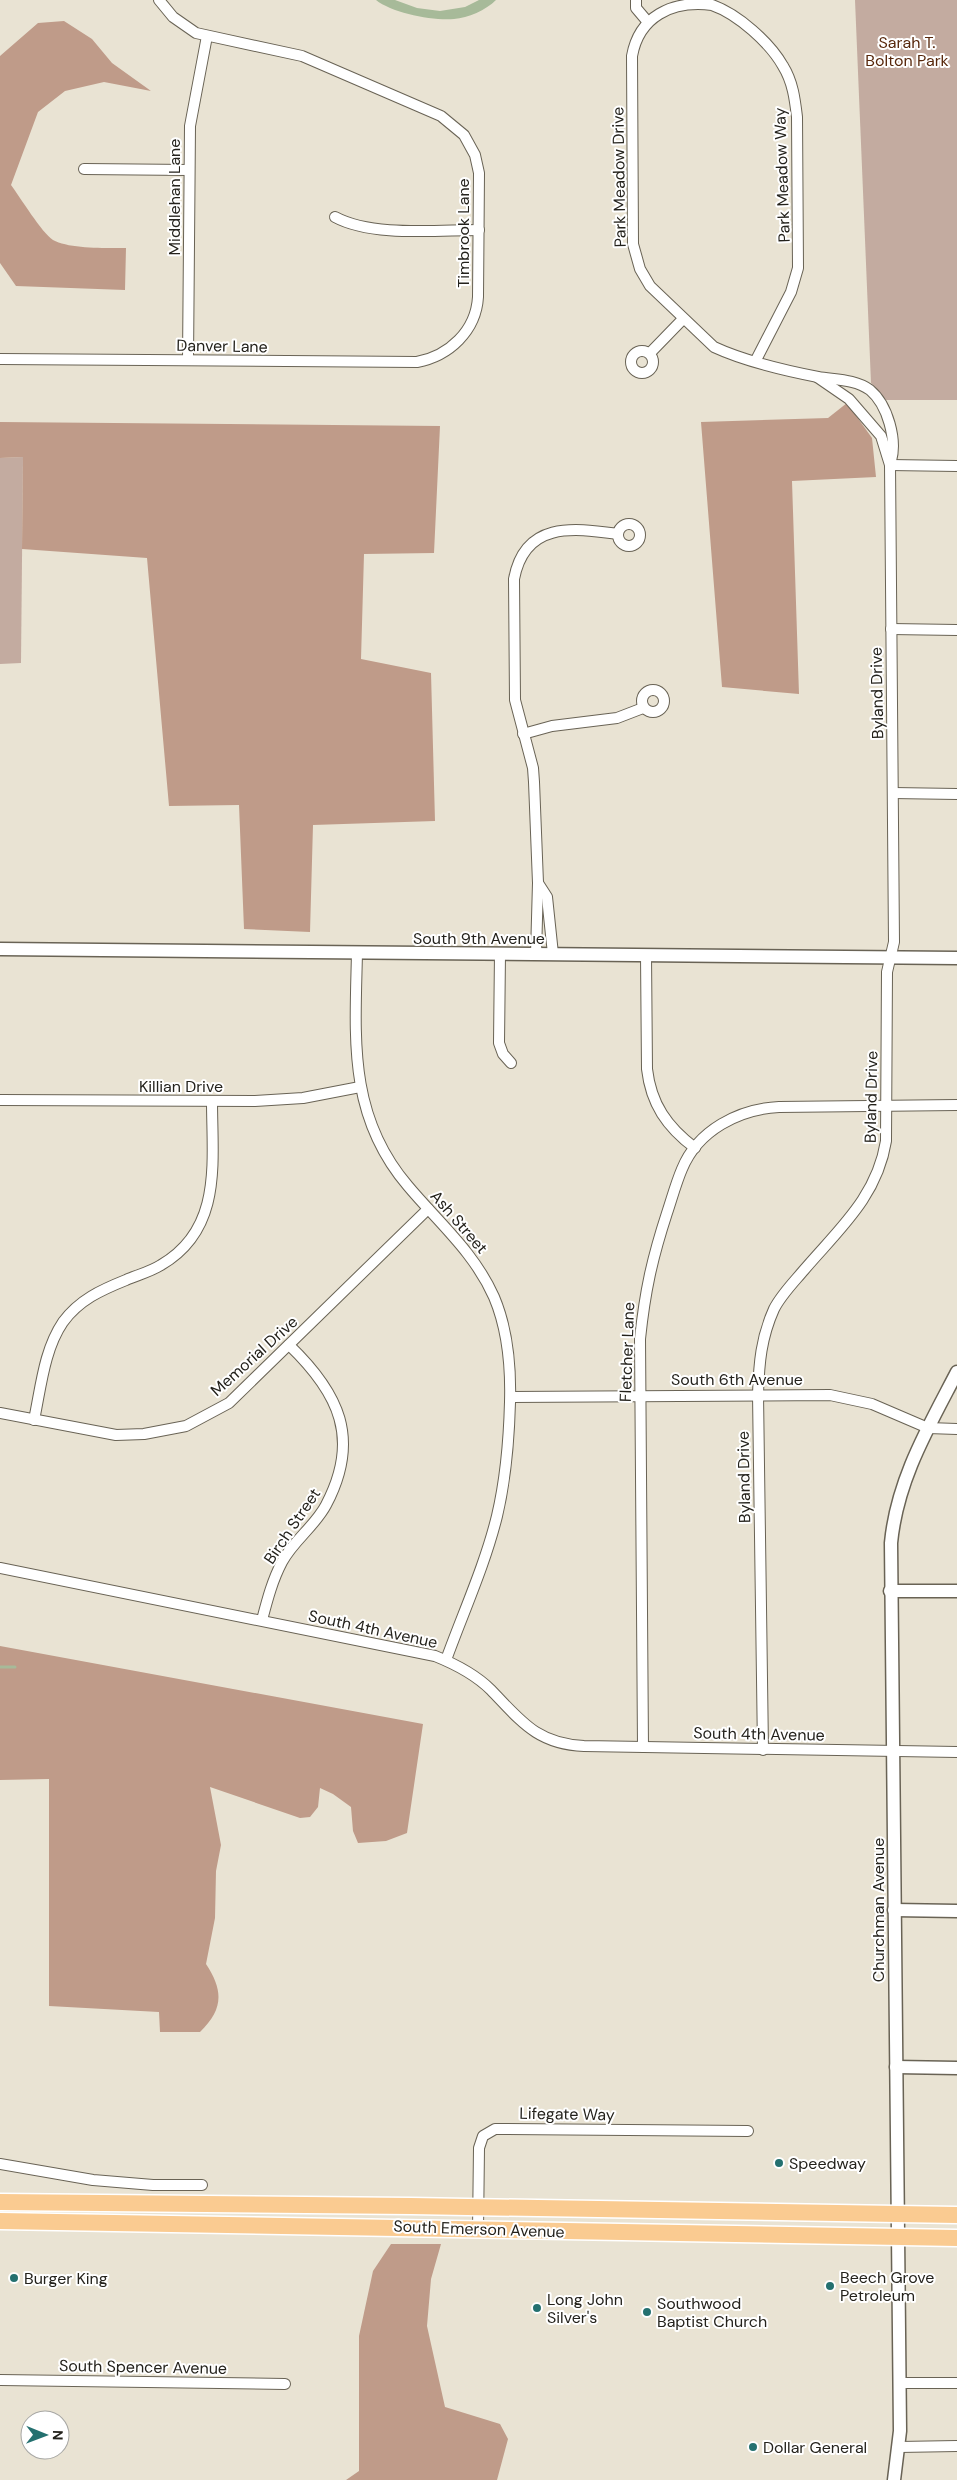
<svg xmlns="http://www.w3.org/2000/svg" width="957" height="2480" font-family="'DM Sans',sans-serif">
	<style>
		.green { fill: #c3aba0 }
		.forest { fill: #bf9b89 }
		.water { fill: #a7ba99 }
		.lines { fill: none; stroke-linecap: round; stroke-linejoin: round }
		.stream { stroke: #a7ba99; stroke-width: 3 }
		.minor-casing { stroke: #696355; stroke-width: 12 }
		.tertiary-casing { stroke: #696355; stroke-width: 15 }
		.primary-casing { stroke: #fff; stroke-width: 19 }
		.minor { stroke: #fff; stroke-width: 10 }
		.tertiary { stroke: #fff; stroke-width: 12 }
		.primary { stroke: #facb91; stroke-width: 16 }
		.poi-dot { fill: #24706f; stroke: #fff; stroke-width: 2 }
		.labels { text-anchor: middle; dominant-baseline: central; stroke-width: 4; stroke-linejoin: round; paint-order: stroke }
		.park-label { font-size: 16px; fill: #57270b; stroke: #fff }
		.street-label { font-size: 16px; fill: #24221c; stroke: #fff }
		.poi-label { font-size: 16px; fill: #24221c; stroke: #fff; text-anchor: start }
	</style>
	<rect width="100%" height="100%" fill="#e9e3d3"/>
	<g class="green">
		<path d="M855,0H957V400H886L871,383Z"/>
		<path d="M23,457L21,663L0,664V458Z"/>
	</g>
	<g class="forest">
		<path d="M64,21L92,39L112,63L151,91L104,82L65,91L38,112L11,185C20,197 42,233 53,240C69,249 107,248 126,248L125,290L16,286L0,263V56L38,23Z"/>
		<path d="M847,403L872,438L876,477L792,481L799,694L722,687L701,422L828,418Z"/>
		<path d="M0,422L440,426L434,553L364,554L361,659L431,673L435,821L313,825L310,932L244,929L239,805L169,806L147,558L22,549L23,457L0,458Z"/>
		<path d="M0,1646L423,1724L407,1833L386,1841L358,1843L353,1831L351,1807L333,1794L320,1788L318,1807L310,1817L300,1818L210,1787L221,1845L216,1871L215,1918L206,1964C224,1991 223,2010 200,2032H160L159,2012L49,2006V1779L0,1780Z"/>
		<path d="M391,2244H441L431,2279L427,2326L445,2407L500,2424L508,2439L497,2480H346L359,2471V2336L373,2271Z"/>
	</g>
	<path class="water" d="M376,0H395L417,8L440,11L465,7L479,0H496C486,10 468,18 454,19C433,21 392,13 376,0Z"/>
	<g class="lines">
		<path class="stream" d="M0,1667H15"/>
		<g class="minor-casing">
			<g id="minor">
				<path d="M636,0V8L647,21"/>
				<path d="M84,169L189,170"/>
				<path d="M335,217C372,237 436,230 479,230"/>
				<circle cx="642" cy="362" r="11"/>
				<path d="M650,353L683,319"/>
				<path d="M0,359L417,362C449,356 476,331 478,297L479,173L475,155L464,135L441,116L302,56L196,33L173,17L159,0"/>
				<path d="M188,360L190,126L207,36"/>
				<path d="M756,360L791,292L798,268L797,117C795,100 793,82 783,66C770,43 738,14 712,5C671,0 639,17 632,56L633,244L640,269L650,286L714,347C742,360 787,371 818,377C835,380 855,379 870,390C888,405 897,440 891,461"/>
				<path d="M890,465L957,466"/>
				<circle cx="629" cy="535" r="11"/>
				<path d="M891,629L957,630"/>
				<circle cx="653" cy="701" r="11"/>
				<path d="M523,734L552,726L617,718L643,708"/>
				<path d="M893,793L957,794"/>
				<path d="M538,883L547,897L553,954"/>
				<path d="M357,953C355,1039 348,1116 408,1186C439,1223 474,1252 494,1297C508,1330 511,1367 510,1402C509,1441 506,1478 497,1516C485,1565 463,1613 446,1660"/>
				<path d="M500,954L499,1043L503,1054L511,1063"/>
				<path d="M536,954L538,883L534,782L533,768L515,700L514,579C525,521 573,528 618,534"/>
				<path d="M646,955L647,1069C651,1104 667,1127 695,1148"/>
				<path d="M0,1100L255,1101L303,1098L360,1087"/>
				<path d="M511,1397L830,1395L872,1404L928,1428L957,1429"/>
				<path d="M0,1413L116,1435L144,1434L186,1426L229,1403L428,1209"/>
				<path d="M34,1420C41,1387 44,1350 63,1322C79,1300 101,1290 126,1280C137,1275 150,1272 161,1265C223,1229 212,1162 212,1101"/>
				<path d="M0,1568L435,1656C455,1664 475,1674 491,1690C521,1721 537,1744 584,1746L957,1752"/>
				<path d="M262,1620C267,1601 272,1581 282,1562C293,1541 315,1526 326,1505C361,1439 339,1393 289,1345"/>
				<path d="M643,1747L640,1339C645,1291 652,1259 667,1213C672,1198 676,1183 682,1169C698,1130 739,1109 779,1107L957,1105"/>
				<path d="M763,1750L758,1394C759,1363 761,1338 774,1309C781,1295 793,1283 804,1270C839,1229 877,1197 886,1141L887,972L894,942L890,465L881,436L849,399L817,377"/>
				<path d="M0,2164L93,2180L153,2185H202"/>
				<path d="M478,2230L479,2148L483,2136L495,2129L748,2131"/>
				<path d="M0,2380L285,2384"/>
				<path d="M900,2383H957"/>
				<path d="M899,2447L957,2446"/>
			</g>
		</g>
		<g class="tertiary-casing">
			<g id="tertiary">
				<path d="M0,949L957,958"/>
				<path d="M890,1591H957"/>
				<path d="M894,1910L957,1911"/>
				<path d="M896,2067L957,2068"/>
				<path d="M894,2480L900,2431L891,1543C897,1480 928,1428 957,1372"/>
			</g>
		</g>
		<g class="primary-casing">
			<g id="primary">
				<path d="M0,2202L411,2206L957,2215"/>
				<path d="M0,2221L957,2238"/>
			</g>
		</g>
		<use href="#minor" class="minor"/>
		<use href="#tertiary" class="tertiary"/>
		<use href="#primary" class="primary"/>
	</g>
	<g class="poi-dot">
		<circle cx="779" cy="2163" r="5"/>
		<circle cx="14" cy="2278" r="5"/>
		<circle cx="830" cy="2286" r="5"/>
		<circle cx="537" cy="2308" r="5"/>
		<circle cx="647" cy="2312" r="5"/>
		<circle cx="753" cy="2447" r="5"/>
	</g>
	<g class="labels">
		<g class="park-label">
			<text x="907" y="42">Sarah T.<tspan x="907" dy="18">Bolton Park</tspan></text>
		</g>
		<g class="street-label">
			<text transform="translate(782 175) rotate(-92)">Park Meadow Way</text>
			<text transform="translate(619 177) rotate(-91)">Park Meadow Drive</text>
			<text transform="translate(174 197) rotate(-90)">Middlehan Lane</text>
			<text transform="translate(463 233) rotate(-90)">Timbrook Lane</text>
			<text transform="translate(222 346) rotate(1)">Danver Lane</text>
			<text transform="translate(877 693) rotate(-91)">Byland Drive</text>
			<text x="479" y="938">South 9th Avenue</text>
			<text x="181" y="1086">Killian Drive</text>
			<text transform="translate(871 1097) rotate(-89)">Byland Drive</text>
			<text transform="translate(459 1222) rotate(49)">Ash Street</text>
			<text transform="translate(627 1352) rotate(-88)">Fletcher Lane</text>
			<text transform="translate(254 1356) rotate(-42)">Memorial Drive</text>
			<text x="737" y="1379">South 6th Avenue</text>
			<text transform="translate(744 1477) rotate(-91)">Byland Drive</text>
			<text transform="translate(292 1526) rotate(-56)">Birch Street</text>
			<text transform="translate(373 1629) rotate(12)">South 4th Avenue</text>
			<text transform="translate(759 1734) rotate(1)">South 4th Avenue</text>
			<text transform="translate(878 1910) rotate(-90)">Churchman Avenue</text>
			<text transform="translate(567 2114) rotate(1)">Lifegate Way</text>
			<text transform="translate(479 2229) rotate(2)">South Emerson Avenue</text>
			<text transform="translate(143 2367) rotate(1)">South Spencer Avenue</text>
		</g>
		<g class="poi-label">
			<text x="789" y="2163">Speedway</text>
			<text x="840" y="2277">Beech Grove<tspan x="840" dy="18">Petroleum</tspan></text>
			<text x="24" y="2278">Burger King</text>
			<text x="547" y="2299">Long John<tspan x="547" dy="18">Silver's</tspan></text>
			<text x="657" y="2303">Southwood<tspan x="657" dy="18">Baptist Church</tspan></text>
			<text x="763" y="2447">Dollar General</text>
		</g>
	</g>
	<g transform="translate(45 2435) rotate(91)"><circle r="24" fill="#ffffff" stroke="#a7a7a4"/>
	<path d="M0-4L9 19L0 12L-9 19Z" fill="#24706f"/>
	<text y="-8" font-size="14" font-weight="bold" text-anchor="middle" fill="#24221c">N</text>
	</g>
</svg>
